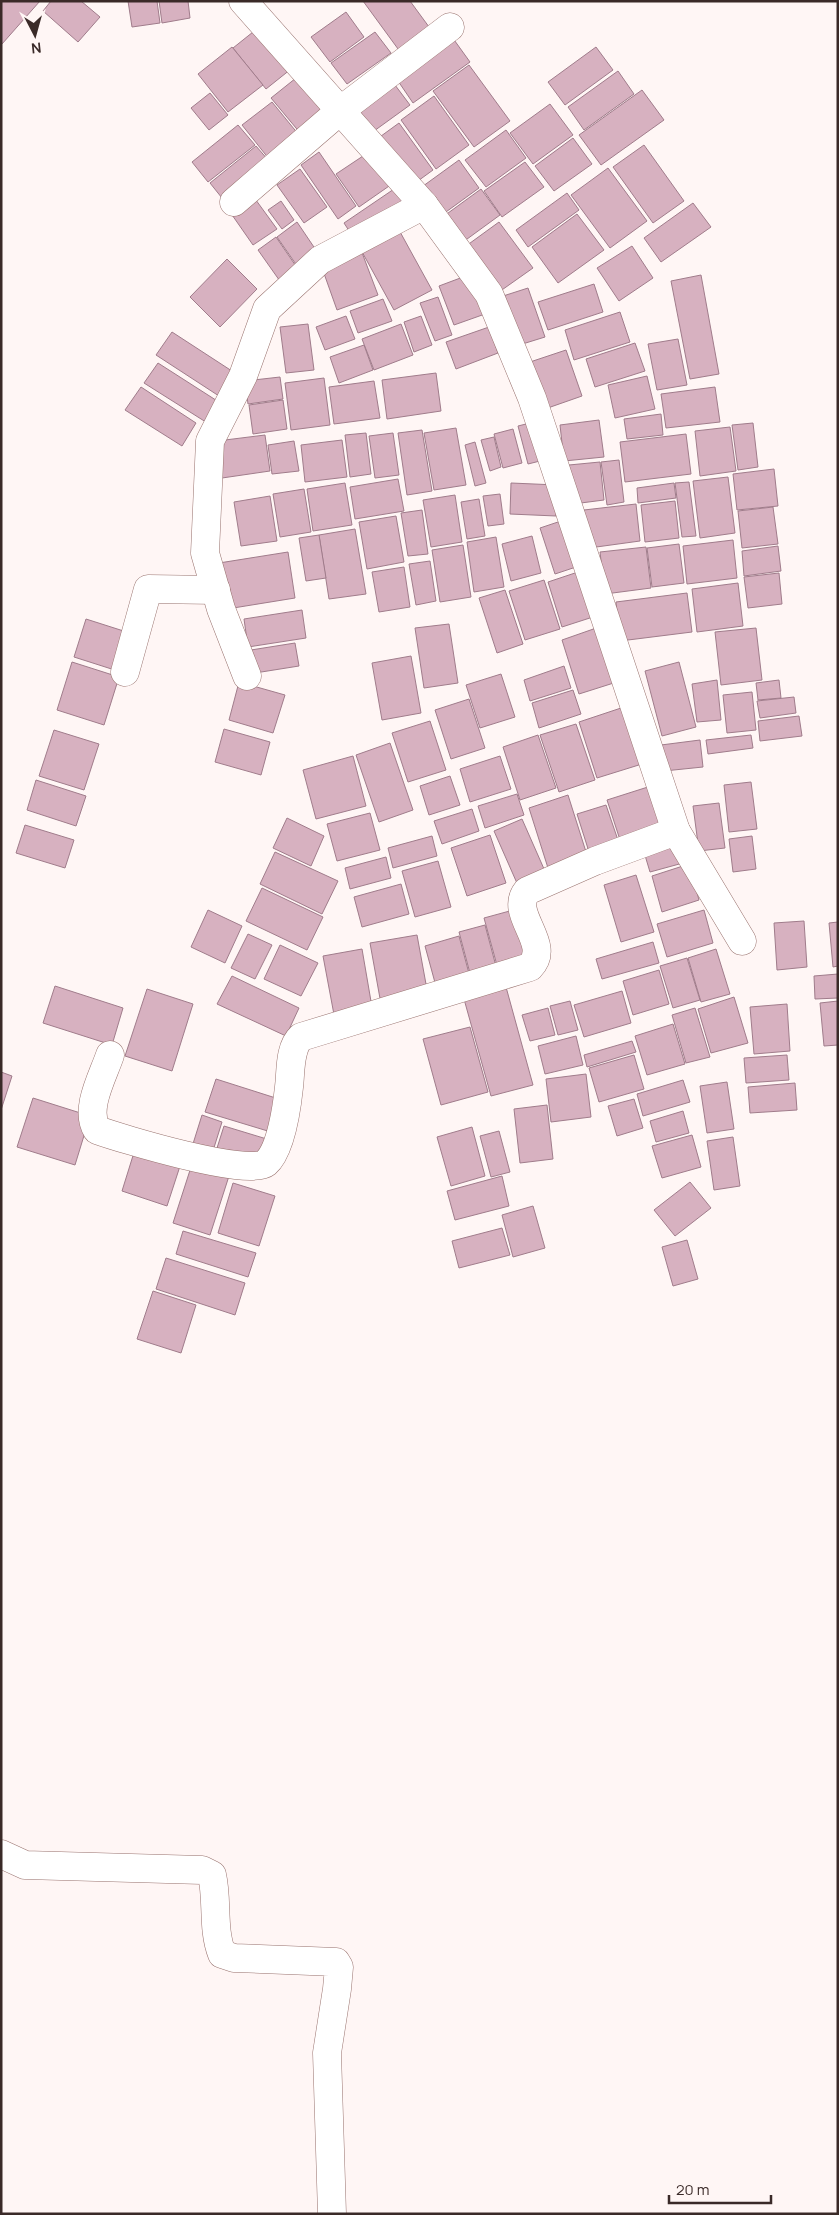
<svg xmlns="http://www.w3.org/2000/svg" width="839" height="2215" font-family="Manrope,sans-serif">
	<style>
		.building { fill: #d7b1c0; stroke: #a07c8b }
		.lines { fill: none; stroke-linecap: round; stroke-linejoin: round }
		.minor-casing { stroke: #99736f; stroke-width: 29 }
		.minor { stroke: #fff; stroke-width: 28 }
	</style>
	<rect width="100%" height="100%" fill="#fff6f5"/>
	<g class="building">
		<path d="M1,1H40L2,44L1,43Z"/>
		<path d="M51,1H81L100,17L78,42L43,11Z"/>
		<path d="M128,1H157L160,23L132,27Z"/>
		<path d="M159,1H188L190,18L162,23Z"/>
		<path d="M363,1H410L432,31L401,53Z"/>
		<path d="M346,12L364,37L330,62L311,37Z"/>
		<path d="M258,28L291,69L266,89L233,48Z"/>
		<path d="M375,32L391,53L347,84L331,63Z"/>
		<path d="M452,37L470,62L413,103L396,78Z"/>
		<path d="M232,47L263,85L228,112L198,74Z"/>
		<path d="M596,47L613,70L565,105L548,82Z"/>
		<path d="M469,65L510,121L474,147L433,91Z"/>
		<path d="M618,71L634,94L584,130L568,107Z"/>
		<path d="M301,74L331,110L301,134L271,98Z"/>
		<path d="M392,81L410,105L374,131L357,107Z"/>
		<path d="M642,90L664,120L601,165L579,135Z"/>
		<path d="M210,93L228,115L209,130L191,108Z"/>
		<path d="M434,96L469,145L436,169L401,120Z"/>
		<path d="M272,102L299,135L269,159L242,125Z"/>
		<path d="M550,104L573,135L533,164L510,133Z"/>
		<path d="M399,123L433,170L411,186L377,139Z"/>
		<path d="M238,125L255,145L208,182L192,162Z"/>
		<path d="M506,130L526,158L486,187L465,160Z"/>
		<path d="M573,138L592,164L554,191L535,166Z"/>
		<path d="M644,145L684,201L653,223L613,167Z"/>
		<path d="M256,146L269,161L222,198L210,183Z"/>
		<path d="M319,152L356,206L338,219L301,165Z"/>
		<path d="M369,152L392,184L359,207L336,174Z"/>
		<path d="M459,160L479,188L439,217L419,189Z"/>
		<path d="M525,162L544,187L502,217L484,191Z"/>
		<path d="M608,168L647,221L610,248L571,195Z"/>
		<path d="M300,169L327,207L304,223L277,185Z"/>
		<path d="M397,187L408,203L355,240L344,223Z"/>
		<path d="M481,189L500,215L463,242L444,216Z"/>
		<path d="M567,193L579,210L528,247L516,230Z"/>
		<path d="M253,196L277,229L253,245L230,212Z"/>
		<path d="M281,201L294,220L282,229L268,210Z"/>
		<path d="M693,203L711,227L661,262L644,238Z"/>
		<path d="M577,214L604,250L558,283L532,247Z"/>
		<path d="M297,222L320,256L300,270L277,237Z"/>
		<path d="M499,222L533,268L499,292L466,246Z"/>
		<path d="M399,230L432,290L394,310L361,250Z"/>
		<path d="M276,237L300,272L282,284L258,250Z"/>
		<path d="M632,246L653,278L619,301L597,268Z"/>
		<path d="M361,250L378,295L337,310L321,265Z"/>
		<path d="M227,259L257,289L220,327L190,297Z"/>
		<path d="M471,274L485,314L454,325L439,286Z"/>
		<path d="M701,275L719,374L690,379L671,281Z"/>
		<path d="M594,284L603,312L548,330L538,302Z"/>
		<path d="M528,288L545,337L516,346L500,297Z"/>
		<path d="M438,297L452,335L435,341L420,303Z"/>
		<path d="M383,299L392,321L358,333L350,311Z"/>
		<path d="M620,312L630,342L574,360L565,330Z"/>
		<path d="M346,316L355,339L325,350L316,327Z"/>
		<path d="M421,316L432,345L414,352L404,322Z"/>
		<path d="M308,324L314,370L286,373L280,327Z"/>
		<path d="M401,324L413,355L374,370L362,339Z"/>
		<path d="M489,327L498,353L456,369L446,342Z"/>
		<path d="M172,332L235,373L219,396L156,355Z"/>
		<path d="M678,339L687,385L657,390L648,344Z"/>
		<path d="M635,343L645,371L595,387L586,359Z"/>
		<path d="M364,345L373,370L339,383L330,357Z"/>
		<path d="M566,350L582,396L542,410L527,363Z"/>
		<path d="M158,363L222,404L209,424L144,383Z"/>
		<path d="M436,373L441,411L387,419L382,380Z"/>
		<path d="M647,376L655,409L615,418L608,385Z"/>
		<path d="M280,377L283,399L248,404L245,381Z"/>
		<path d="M324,378L330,425L291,430L285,383Z"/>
		<path d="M374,381L380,418L334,424L329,387Z"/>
		<path d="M141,387L196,423L182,446L125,410Z"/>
		<path d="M715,387L720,422L666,428L661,394Z"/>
		<path d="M283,400L287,429L253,434L249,405Z"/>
		<path d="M661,414L663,435L627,439L624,419Z"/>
		<path d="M599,420L604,457L564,461L560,425Z"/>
		<path d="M534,422L544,460L528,464L518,426Z"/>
		<path d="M753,423L758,467L738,470L732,425Z"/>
		<path d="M730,427L736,471L700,476L695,431Z"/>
		<path d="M456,428L466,485L434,490L424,433Z"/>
		<path d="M513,429L522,463L503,468L494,434Z"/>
		<path d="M422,430L432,491L407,495L398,433Z"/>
		<path d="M366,433L371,474L350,477L345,435Z"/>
		<path d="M393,433L399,475L375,478L369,436Z"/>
		<path d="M686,434L691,474L625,482L620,442Z"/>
		<path d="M265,435L270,471L222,478L217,441Z"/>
		<path d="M494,437L501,467L490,471L481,440Z"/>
		<path d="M342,440L347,477L305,482L301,445Z"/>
		<path d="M294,441L299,471L272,474L268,445Z"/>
		<path d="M475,442L486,483L475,486L465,445Z"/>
		<path d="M619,460L624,502L607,505L601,462Z"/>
		<path d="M600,462L604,500L573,504L569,465Z"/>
		<path d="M774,469L778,506L737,510L733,474Z"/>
		<path d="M728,477L735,533L700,538L693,481Z"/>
		<path d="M398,479L404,511L355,519L350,487Z"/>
		<path d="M689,482L696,536L682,537L675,483Z"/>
		<path d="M345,483L352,525L313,531L307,489Z"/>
		<path d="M511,483L557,485L556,516L510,514Z"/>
		<path d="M674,483L676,498L638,503L637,488Z"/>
		<path d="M304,489L311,532L280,537L273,494Z"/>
		<path d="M500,494L504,524L488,526L483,496Z"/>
		<path d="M455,495L462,542L431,547L423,500Z"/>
		<path d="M270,496L277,541L241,546L234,502Z"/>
		<path d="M479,499L485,536L467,539L461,502Z"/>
		<path d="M675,501L679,538L645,542L641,505Z"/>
		<path d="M636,504L640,541L589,548L584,510Z"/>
		<path d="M773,507L778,544L742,548L738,511Z"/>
		<path d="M422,510L428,554L408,556L401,513Z"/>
		<path d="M396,516L404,562L367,569L359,522Z"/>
		<path d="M567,519L582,565L555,574L540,528Z"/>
		<path d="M355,529L366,594L329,599L319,535Z"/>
		<path d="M319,535L326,578L306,581L299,538Z"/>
		<path d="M532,536L541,573L511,581L502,544Z"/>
		<path d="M496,537L504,587L474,592L467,542Z"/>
		<path d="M733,540L737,578L687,584L683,546Z"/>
		<path d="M679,544L684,583L652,587L647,548Z"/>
		<path d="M463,545L471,597L440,602L432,550Z"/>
		<path d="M778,546L781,571L744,576L742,551Z"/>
		<path d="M646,547L651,588L605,594L600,552Z"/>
		<path d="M288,552L295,598L227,609L219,563Z"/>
		<path d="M430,561L436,601L416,605L409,564Z"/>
		<path d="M404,567L410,607L379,612L372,572Z"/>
		<path d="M581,571L596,616L562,627L548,582Z"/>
		<path d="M779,573L782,604L748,608L744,577Z"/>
		<path d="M544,580L560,629L525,640L509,591Z"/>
		<path d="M738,583L743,626L697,632L692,589Z"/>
		<path d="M505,590L523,644L497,653L479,598Z"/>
		<path d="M687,593L692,632L620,641L616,602Z"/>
		<path d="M302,610L306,638L248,647L244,619Z"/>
		<path d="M86,619L133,634L121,672L74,657Z"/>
		<path d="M449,624L458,683L424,688L415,628Z"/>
		<path d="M602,626L620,681L579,694L562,640Z"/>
		<path d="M756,628L762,680L721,685L715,632Z"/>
		<path d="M295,643L299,666L255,673L251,650Z"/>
		<path d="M411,656L421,713L382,720L372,663Z"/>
		<path d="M72,662L119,677L104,725L57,710Z"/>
		<path d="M679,662L696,727L662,736L645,671Z"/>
		<path d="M564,666L571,688L530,701L524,680Z"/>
		<path d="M501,674L515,717L480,728L466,685Z"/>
		<path d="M717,680L721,720L697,722L692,684Z"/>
		<path d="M779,680L781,698L758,700L756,683Z"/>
		<path d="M239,682L285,695L273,733L229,720Z"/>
		<path d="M573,690L581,714L539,728L532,703Z"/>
		<path d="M752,692L756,730L727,733L723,695Z"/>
		<path d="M794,697L796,713L760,718L757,701Z"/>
		<path d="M469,699L485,748L451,759L435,710Z"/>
		<path d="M624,707L642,764L597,778L579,722Z"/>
		<path d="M799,716L802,736L760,741L758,721Z"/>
		<path d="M430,721L446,770L408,782L392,733Z"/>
		<path d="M576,724L595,780L559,792L540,735Z"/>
		<path d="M224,729L270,742L261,775L215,762Z"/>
		<path d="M54,730L99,744L84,790L39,776Z"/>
		<path d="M538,735L556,788L520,800L503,747Z"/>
		<path d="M751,735L753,748L708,754L706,740Z"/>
		<path d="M700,740L703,767L664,771L661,745Z"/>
		<path d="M390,743L413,810L379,822L356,755Z"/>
		<path d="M353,756L366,806L316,819L303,770Z"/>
		<path d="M500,756L511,789L470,802L460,769Z"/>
		<path d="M450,776L460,805L429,815L420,786Z"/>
		<path d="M36,780L86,796L76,826L27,810Z"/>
		<path d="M751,782L757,829L729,832L724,785Z"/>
		<path d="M651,786L667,832L622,846L607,800Z"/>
		<path d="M517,794L524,815L485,828L478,806Z"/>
		<path d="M568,795L587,855L548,868L529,808Z"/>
		<path d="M719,803L725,848L699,851L693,806Z"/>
		<path d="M606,805L620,846L590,855L577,814Z"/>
		<path d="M472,809L479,831L442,844L434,821Z"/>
		<path d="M370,813L380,850L337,861L327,824Z"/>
		<path d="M287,818L324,836L311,866L273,848Z"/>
		<path d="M522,819L548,878L520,890L494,831Z"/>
		<path d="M25,825L74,840L65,868L16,853Z"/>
		<path d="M490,835L506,883L467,896L451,848Z"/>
		<path d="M432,836L437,856L393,868L388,848Z"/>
		<path d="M752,836L756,869L733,872L729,839Z"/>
		<path d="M677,842L683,863L650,872L644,852Z"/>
		<path d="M275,852L338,881L322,914L260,884Z"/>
		<path d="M386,857L391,878L350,889L345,868Z"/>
		<path d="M438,861L451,907L415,917L402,871Z"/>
		<path d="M689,864L699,900L662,912L652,876Z"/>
		<path d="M636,875L654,932L621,942L604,885Z"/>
		<path d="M401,884L409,914L362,927L354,897Z"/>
		<path d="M262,888L323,917L307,950L246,921Z"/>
		<path d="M517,909L531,960L498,969L484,918Z"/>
		<path d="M208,910L242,926L225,963L191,947Z"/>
		<path d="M704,910L713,943L667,957L657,924Z"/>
		<path d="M804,921L807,967L777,970L774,923Z"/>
		<path d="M838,922V966L833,967L829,923Z"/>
		<path d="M485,925L497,970L471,977L459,932Z"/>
		<path d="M248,934L272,945L255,979L231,968Z"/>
		<path d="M417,935L428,995L381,1004L370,943Z"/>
		<path d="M459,936L471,981L437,990L425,946Z"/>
		<path d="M653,942L659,963L602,979L596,959Z"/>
		<path d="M280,945L318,963L301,996L264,979Z"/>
		<path d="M362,949L373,1013L335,1020L323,956Z"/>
		<path d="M716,949L730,994L701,1002L688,958Z"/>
		<path d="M687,958L700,1000L673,1008L660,966Z"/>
		<path d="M659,970L669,1004L633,1015L623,981Z"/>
		<path d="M838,974V998L815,999L814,976Z"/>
		<path d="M232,976L299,1008L286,1036L217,1004Z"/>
		<path d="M55,986L123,1008L112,1045L43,1023Z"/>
		<path d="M506,987L533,1085L491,1096L464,999Z"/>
		<path d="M147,989L193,1004L172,1071L125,1056Z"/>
		<path d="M622,991L631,1023L584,1037L574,1005Z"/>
		<path d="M734,997L748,1043L711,1053L698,1009Z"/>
		<path d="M570,1001L578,1030L558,1035L550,1006Z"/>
		<path d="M838,1001V1045L824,1046L820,1003Z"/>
		<path d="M787,1004L790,1051L754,1054L750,1007Z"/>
		<path d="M548,1008L555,1035L530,1041L522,1015Z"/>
		<path d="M695,1008L710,1057L686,1063L672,1015Z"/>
		<path d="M673,1024L685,1064L647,1075L635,1036Z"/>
		<path d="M470,1027L488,1092L441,1105L423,1039Z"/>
		<path d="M576,1036L583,1065L545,1074L538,1046Z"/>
		<path d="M632,1041L636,1052L587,1067L584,1055Z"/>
		<path d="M634,1055L644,1089L599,1102L589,1068Z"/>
		<path d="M787,1055L789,1080L746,1083L744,1058Z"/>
		<path d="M1,1072L12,1076L1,1110Z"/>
		<path d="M586,1074L591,1117L551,1122L546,1079Z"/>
		<path d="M216,1079L282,1100L271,1132L205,1112Z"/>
		<path d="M683,1080L690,1102L643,1116L637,1094Z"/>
		<path d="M727,1082L734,1129L707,1133L700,1086Z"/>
		<path d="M795,1083L797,1110L750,1113L748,1087Z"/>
		<path d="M33,1098L90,1116L75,1165L17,1147Z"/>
		<path d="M634,1099L643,1128L617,1136L608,1106Z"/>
		<path d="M547,1105L553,1159L520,1163L514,1109Z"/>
		<path d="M683,1111L689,1133L656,1142L650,1121Z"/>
		<path d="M202,1115L222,1122L212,1154L192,1147Z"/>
		<path d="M224,1126L270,1140L263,1163L217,1148Z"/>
		<path d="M472,1127L485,1176L451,1186L437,1137Z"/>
		<path d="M499,1131L510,1172L491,1177L480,1136Z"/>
		<path d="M692,1135L701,1167L662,1178L652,1146Z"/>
		<path d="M733,1137L740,1186L714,1190L707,1141Z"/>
		<path d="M136,1146L182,1160L167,1206L122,1191Z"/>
		<path d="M192,1164L229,1176L210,1235L173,1223Z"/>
		<path d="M502,1176L509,1206L455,1220L447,1191Z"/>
		<path d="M690,1182L711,1208L675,1236L654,1210Z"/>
		<path d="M233,1183L275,1196L259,1246L218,1233Z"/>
		<path d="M533,1206L545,1248L513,1257L502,1215Z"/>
		<path d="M502,1228L510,1255L459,1268L452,1241Z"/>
		<path d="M183,1231L256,1253L248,1277L176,1254Z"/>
		<path d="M687,1240L698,1279L673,1286L662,1247Z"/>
		<path d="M166,1258L245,1283L235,1315L156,1289Z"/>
		<path d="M153,1291L196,1305L181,1353L137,1339Z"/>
	</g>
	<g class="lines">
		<g class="minor-casing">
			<g id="minor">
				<path d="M243,1L424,205L489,294L532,398L676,831L742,941"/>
				<path d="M234,202L341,110L450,27"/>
				<path d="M125,672L148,589L216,590"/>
				<path d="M247,676L221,609L205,553L210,441L243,376L267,309L320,260L424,205"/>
				<path d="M110,1055C103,1076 84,1109 97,1130C122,1139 249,1177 266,1163C281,1150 287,1106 289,1087C291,1072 289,1048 301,1037L530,967C553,944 508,914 527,891L595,861L676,831"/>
				<path d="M1,1854L25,1865L202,1870L212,1875C218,1901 212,1929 222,1954L234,1958L336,1962L339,1967L337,1989L327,2053L332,2214"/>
			</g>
		</g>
		<use href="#minor" class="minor"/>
	</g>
	<rect width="839" height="2215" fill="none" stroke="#3a2a28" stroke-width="5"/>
	<g transform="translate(35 35) rotate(174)" stroke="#fff6f5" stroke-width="4" paint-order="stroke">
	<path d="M0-4L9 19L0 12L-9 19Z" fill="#3a2a28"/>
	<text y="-8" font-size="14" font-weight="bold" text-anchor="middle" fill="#3a2a28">N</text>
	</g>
	<path d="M669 2195v8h102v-8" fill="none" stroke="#3a2a28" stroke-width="2.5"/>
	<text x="676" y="2195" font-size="15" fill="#3a2a28" stroke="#fff6f5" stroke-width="4" paint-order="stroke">20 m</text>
</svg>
